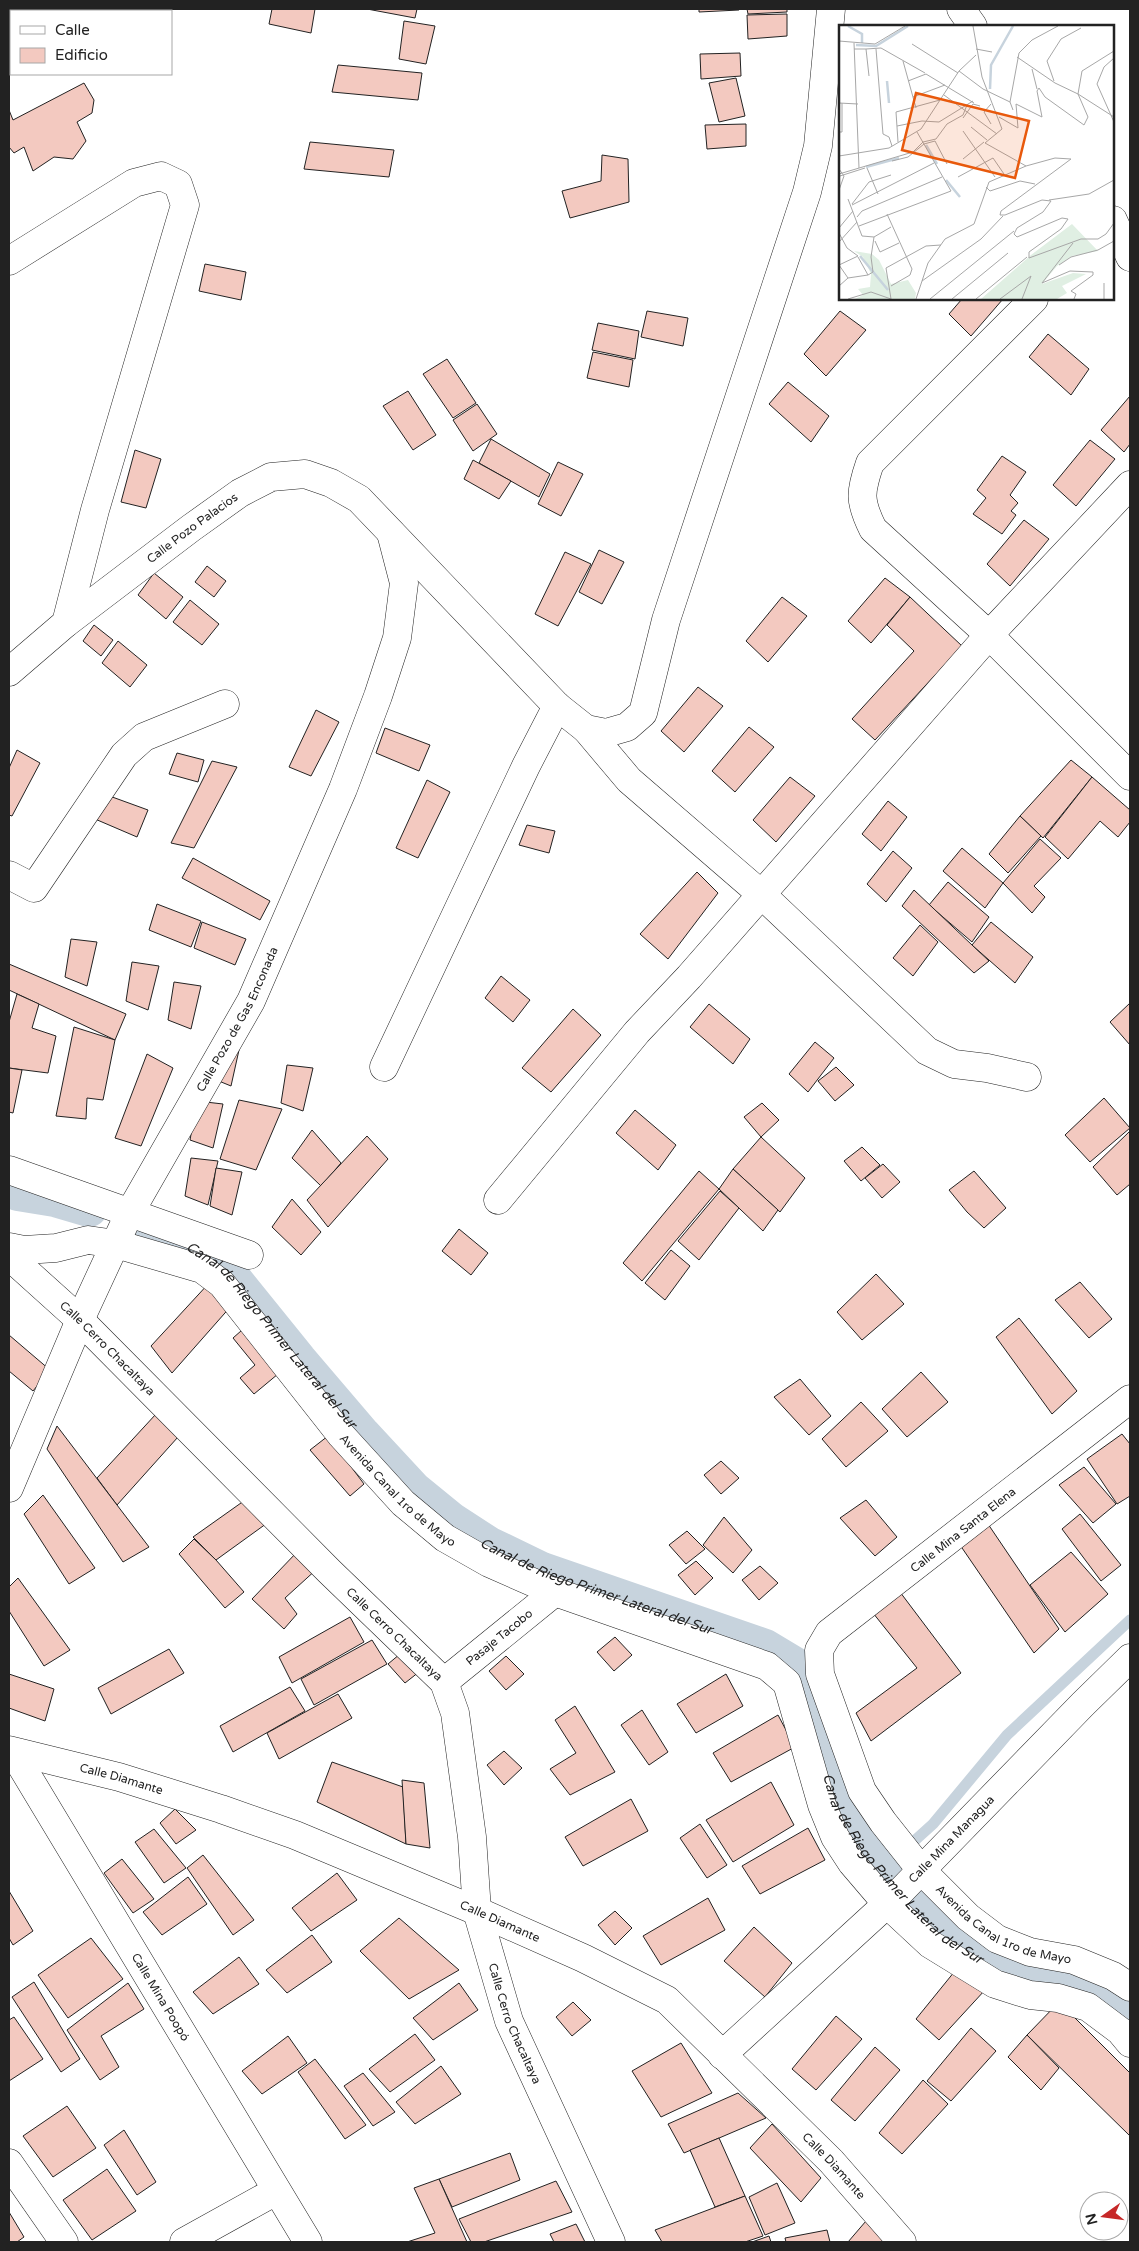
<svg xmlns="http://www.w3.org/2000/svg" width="1139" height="2251" font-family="'Varela Round',sans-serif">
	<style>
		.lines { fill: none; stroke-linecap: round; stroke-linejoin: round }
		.stream { stroke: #c7d3dd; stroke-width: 11 }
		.canal { stroke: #c7d3dd; stroke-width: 38 }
		.building { fill: #f3c9c0; stroke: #222 }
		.street-casing { stroke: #222; stroke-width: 29 }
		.secondary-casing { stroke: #222; stroke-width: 29 }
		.street { stroke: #fff; stroke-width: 28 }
		.secondary { stroke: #fff; stroke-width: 28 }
		.labels { text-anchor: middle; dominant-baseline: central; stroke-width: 4; stroke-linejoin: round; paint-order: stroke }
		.street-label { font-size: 12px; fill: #222; stroke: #fff }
		.water-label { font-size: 14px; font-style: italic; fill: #222; stroke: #fff }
		.inset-river { fill: none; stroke: #c7d3dd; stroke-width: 2.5 }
		.inset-road { fill: none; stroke: #a7a7a7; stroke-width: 1 }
		.view { fill: #e8590c; fill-opacity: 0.15; stroke: #e8590c; stroke-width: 2.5 }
		.inset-edge { fill: none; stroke: #222; stroke-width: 2.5 }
	</style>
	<rect width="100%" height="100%" fill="#fff"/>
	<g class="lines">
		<path class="stream" d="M881,1871L933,1824L1007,1735L1130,1620"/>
		<g class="canal">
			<path d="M9,1186L18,1192L55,1198L89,1208"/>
			<path id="s1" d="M153,1230L178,1239L223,1267L298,1360L362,1435L413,1490L451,1521L488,1545L542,1571L765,1648L795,1666L806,1685L815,1715L826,1768L836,1803L865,1852L915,1909L944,1937L997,1969L1026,1982L1056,1985L1094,1993L1130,2012"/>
		</g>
	</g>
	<g class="building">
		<path d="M272,9H315L311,33L269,24Z"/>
		<path d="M367,9H417L415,18Z"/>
		<path d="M699,9H739V10L699,12Z"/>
		<path d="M747,9H787V12L748,14Z"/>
		<path d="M787,14V36L748,39L747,15Z"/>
		<path d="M404,21L435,26L426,64L399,59Z"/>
		<path d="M740,53L741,76L701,79L700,54Z"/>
		<path d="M338,65L422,73L418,100L332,92Z"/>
		<path d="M736,78L745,116L719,122L709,83Z"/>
		<path d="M84,83L94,100L92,113L77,122L86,141L73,159L54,157L33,171L24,147L14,153L9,147V110L13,120Z"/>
		<path d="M746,124V146L707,149L705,125Z"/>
		<path d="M310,142L394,150L389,177L304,169Z"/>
		<path d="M602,155L628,159L629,202L570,218L562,191L601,181Z"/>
		<path d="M205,264L246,272L241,300L199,291Z"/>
		<path d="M962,299H1003L971,336L949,314Z"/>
		<path d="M647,311L688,318L683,346L641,337Z"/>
		<path d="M840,311L866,330L826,376L804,354Z"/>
		<path d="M598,323L639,331L635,359L592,350Z"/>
		<path d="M1048,334L1089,369L1071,395L1029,357Z"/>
		<path d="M593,352L633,360L629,387L587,378Z"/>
		<path d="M447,359L476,403L453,418L423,374Z"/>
		<path d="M788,382L829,416L811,442L769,404Z"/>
		<path d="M408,391L436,435L413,450L383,406Z"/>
		<path d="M1130,396V444L1124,452L1101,430Z"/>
		<path d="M477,404L497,434L473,451L453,420Z"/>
		<path d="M491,439L550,474L539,497L479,463Z"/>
		<path d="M1090,440L1115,459L1076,506L1053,485Z"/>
		<path d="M135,450L161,459L146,508L121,502Z"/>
		<path d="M1002,456L1026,472L1010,495L1018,503L1011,511L1016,515L1002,534L973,514L986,498L977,490Z"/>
		<path d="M473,460L511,481L499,499L464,479Z"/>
		<path d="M558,462L583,474L561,516L538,504Z"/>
		<path d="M1024,520L1049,539L1010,586L987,564Z"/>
		<path d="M599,550L624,562L602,604L579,592Z"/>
		<path d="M565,552L591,564L558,626L535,614Z"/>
		<path d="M207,566L226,581L214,597L195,582Z"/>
		<path d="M154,573L183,597L166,619L138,595Z"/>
		<path d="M885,578L910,597L871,643L848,621Z"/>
		<path d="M782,597L807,616L768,662L746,641Z"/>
		<path d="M910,597L962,646L875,740L852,719L914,651L887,625Z"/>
		<path d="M190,600L219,624L202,645L173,622Z"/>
		<path d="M94,625L113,640L101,656L83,641Z"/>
		<path d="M118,641L147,665L130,687L102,663Z"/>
		<path d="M698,687L723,706L684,752L661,731Z"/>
		<path d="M316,710L339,722L311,776L289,767Z"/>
		<path d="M749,727L774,747L735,792L712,771Z"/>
		<path d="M385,728L430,745L419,771L376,753Z"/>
		<path d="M17,750L40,763L12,816L9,815V768Z"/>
		<path d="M177,753L204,760L198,782L169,774Z"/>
		<path d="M1071,760L1092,777L1043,838L1020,816Z"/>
		<path d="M212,761L237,767L194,848L171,843Z"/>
		<path d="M790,777L815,796L776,842L753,820Z"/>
		<path d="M1092,777L1130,810V822L1118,837L1100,821L1068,859L1045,837Z"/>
		<path d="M427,780L450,792L418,858L396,848Z"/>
		<path d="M104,794L148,810L137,837L95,819Z"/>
		<path d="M888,801L907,817L881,851L862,834Z"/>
		<path d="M1020,816L1041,836L1008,873L989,854Z"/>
		<path d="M527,825L555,831L549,853L519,845Z"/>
		<path d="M1040,839L1061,858L1034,886L1045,897L1032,913L1003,883Z"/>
		<path d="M962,848L1003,883L985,908L943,871Z"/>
		<path d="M893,851L912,868L886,902L867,884Z"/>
		<path d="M193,858L270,901L260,920L182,878Z"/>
		<path d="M697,872L718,893L668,959L640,934Z"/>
		<path d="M948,882L989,917L972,942L929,905Z"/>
		<path d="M914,890L972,945L989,961L974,973L902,906Z"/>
		<path d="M157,904L201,921L191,947L149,930Z"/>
		<path d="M202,922L246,939L235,965L194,948Z"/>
		<path d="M991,922L1033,957L1015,983L972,945Z"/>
		<path d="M920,925L938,942L913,976L893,958Z"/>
		<path d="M71,939L97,942L87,986L65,977Z"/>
		<path d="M132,962L159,966L148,1010L126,1001Z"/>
		<path d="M9,964L126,1014L115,1040L9,990Z"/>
		<path d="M501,976L530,1000L513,1022L485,998Z"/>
		<path d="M174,982L201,986L191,1029L168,1020Z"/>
		<path d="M17,994L39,1004L32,1028L56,1036L48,1073L9,1068V1022Z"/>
		<path d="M1130,1003V1045L1110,1022Z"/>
		<path d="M709,1004L750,1039L733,1064L690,1027Z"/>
		<path d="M573,1009L601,1035L551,1092L522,1068Z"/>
		<path d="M74,1027L115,1040L103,1100L87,1098L86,1119L56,1116Z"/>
		<path d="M241,1041L231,1086L209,1077Z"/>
		<path d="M815,1042L834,1058L808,1092L789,1074Z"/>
		<path d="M147,1054L173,1068L141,1146L115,1138Z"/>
		<path d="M287,1065L313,1068L303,1111L281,1103Z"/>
		<path d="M836,1067L854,1085L835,1101L818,1081Z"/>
		<path d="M9,1068L22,1070L13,1113L9,1112Z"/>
		<path d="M1104,1098L1130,1128L1090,1162L1065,1135Z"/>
		<path d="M239,1100L282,1109L256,1170L220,1159Z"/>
		<path d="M197,1101L223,1104L213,1148L190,1140Z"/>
		<path d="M762,1103L779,1120L761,1137L744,1117Z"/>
		<path d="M635,1110L676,1145L658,1170L616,1133Z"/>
		<path d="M312,1130L341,1163L321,1186L292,1158Z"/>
		<path d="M1130,1131V1184L1117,1195L1093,1167Z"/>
		<path d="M367,1136L388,1159L328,1227L307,1200Z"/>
		<path d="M761,1137L805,1178L780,1212L733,1169Z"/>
		<path d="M862,1147L880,1165L861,1181L844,1161Z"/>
		<path d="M191,1158L218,1161L208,1205L185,1196Z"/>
		<path d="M883,1164L900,1182L882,1198L865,1178Z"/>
		<path d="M216,1168L242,1172L232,1215L210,1206Z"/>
		<path d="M733,1169L778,1210L763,1231L719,1189Z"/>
		<path d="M699,1171L719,1189L642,1281L623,1263Z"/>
		<path d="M974,1171L1006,1208L984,1228L967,1212L949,1190Z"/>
		<path d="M720,1191L739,1208L699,1260L678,1241Z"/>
		<path d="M292,1199L321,1232L301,1255L272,1227Z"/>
		<path d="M459,1229L488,1253L471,1275L442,1251Z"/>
		<path d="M671,1250L690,1266L665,1300L645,1283Z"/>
		<path d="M876,1274L904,1304L862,1340L837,1312Z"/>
		<path d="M210,1282L232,1305L172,1373L151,1346Z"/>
		<path d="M1080,1282L1112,1319L1089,1338L1055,1300Z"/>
		<path d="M1019,1318L1077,1391L1052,1414L996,1337Z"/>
		<path d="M250,1323L284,1369L254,1394L240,1378L255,1365L233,1338Z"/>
		<path d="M9,1335L50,1370L33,1391L9,1371Z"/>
		<path d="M921,1372L948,1402L907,1437L882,1409Z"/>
		<path d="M800,1379L831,1416L809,1435L774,1397Z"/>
		<path d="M861,1402L888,1431L846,1467L822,1439Z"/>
		<path d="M156,1414L178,1437L117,1505L97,1478Z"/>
		<path d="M57,1426L117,1505L149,1547L123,1562L47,1449Z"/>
		<path d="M1122,1434L1130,1444V1496L1117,1504L1087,1459Z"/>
		<path d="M328,1436L364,1484L350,1496L310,1450Z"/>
		<path d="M721,1461L739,1478L721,1494L704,1475Z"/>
		<path d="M1084,1467L1116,1504L1093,1523L1059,1485Z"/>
		<path d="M43,1495L95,1568L69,1584L24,1514Z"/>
		<path d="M248,1498L270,1521L216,1560L193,1537Z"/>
		<path d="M866,1500L897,1537L875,1556L840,1518Z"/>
		<path d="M1080,1514L1121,1565L1101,1581L1062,1529Z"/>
		<path d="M724,1517L752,1550L733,1573L703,1545Z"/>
		<path d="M988,1524L1059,1629L1034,1653L960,1545Z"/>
		<path d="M687,1531L705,1549L686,1564L669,1545Z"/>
		<path d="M194,1539L216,1560L244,1592L225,1608L179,1554Z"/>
		<path d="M298,1551L318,1568L285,1598L297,1614L284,1629L252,1599Z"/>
		<path d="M1071,1552L1108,1594L1065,1632L1030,1585Z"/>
		<path d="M696,1561L713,1578L695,1595L678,1575Z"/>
		<path d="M760,1566L778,1583L759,1600L742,1580Z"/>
		<path d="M18,1578L70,1650L44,1666L9,1611V1587Z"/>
		<path d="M900,1592L961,1673L871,1741L856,1713L917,1668L873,1613Z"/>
		<path d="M350,1617L364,1642L292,1683L279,1657Z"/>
		<path d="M615,1637L632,1655L614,1671L597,1652Z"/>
		<path d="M372,1640L387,1664L314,1705L301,1679Z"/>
		<path d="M169,1649L184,1673L111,1714L98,1688Z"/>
		<path d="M406,1649L424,1668L405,1683L388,1664Z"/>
		<path d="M506,1656L524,1674L506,1690L489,1671Z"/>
		<path d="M9,1674L54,1689L45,1721L9,1708Z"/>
		<path d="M726,1674L743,1706L696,1733L677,1704Z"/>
		<path d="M290,1687L305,1711L233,1752L220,1726Z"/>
		<path d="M338,1694L352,1718L279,1759L267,1733Z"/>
		<path d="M575,1706L615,1772L570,1795L550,1769L576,1753L555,1720Z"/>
		<path d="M642,1710L668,1752L649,1765L621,1725Z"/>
		<path d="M778,1715L795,1747L731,1782L713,1753Z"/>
		<path d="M504,1751L522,1768L504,1785L487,1765Z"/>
		<path d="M332,1762L403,1787L406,1844L317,1802Z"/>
		<path d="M402,1780L424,1783L430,1848L406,1844Z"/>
		<path d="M771,1782L794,1825L733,1862L706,1820Z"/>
		<path d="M631,1799L648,1831L583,1866L565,1837Z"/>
		<path d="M175,1809L196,1830L176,1844L160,1823Z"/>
		<path d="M700,1824L727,1865L707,1878L680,1838Z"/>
		<path d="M808,1828L825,1860L760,1894L742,1866Z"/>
		<path d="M154,1829L186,1868L164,1883L135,1842Z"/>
		<path d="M203,1855L254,1920L233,1935L187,1868Z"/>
		<path d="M122,1859L154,1899L133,1913L104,1873Z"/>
		<path d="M337,1873L357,1900L311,1931L292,1908Z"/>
		<path d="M188,1877L207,1904L162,1935L143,1912Z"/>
		<path d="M9,1891L33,1931L13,1945L9,1938Z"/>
		<path d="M708,1898L725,1930L661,1965L643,1936Z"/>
		<path d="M615,1911L632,1928L615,1945L598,1925Z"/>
		<path d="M399,1918L459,1970L409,1999L360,1951Z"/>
		<path d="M754,1927L792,1963L765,1997L724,1961Z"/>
		<path d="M312,1935L332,1962L287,1993L266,1970Z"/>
		<path d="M91,1938L123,1979L68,2018L38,1975Z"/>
		<path d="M239,1957L259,1984L213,2014L193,1992Z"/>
		<path d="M959,1966L985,1990L939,2040L916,2019Z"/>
		<path d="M34,1982L80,2059L61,2072L12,1997Z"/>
		<path d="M128,1983L144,2009L101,2036L119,2067L100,2080L67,2030Z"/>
		<path d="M459,1983L478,2010L433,2040L413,2018Z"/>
		<path d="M573,2002L591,2020L572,2036L556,2017Z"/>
		<path d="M1059,2002L1130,2073V2136L1027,2035Z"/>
		<path d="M836,2016L862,2039L816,2090L792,2069Z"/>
		<path d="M14,2017L43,2059L9,2081V2020Z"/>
		<path d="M971,2028L996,2051L951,2101L927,2081Z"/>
		<path d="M415,2034L435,2060L390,2092L369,2069Z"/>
		<path d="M1027,2035L1059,2068L1041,2090L1008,2057Z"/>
		<path d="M288,2036L307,2063L262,2094L242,2071Z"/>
		<path d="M681,2043L712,2093L661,2117L632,2071Z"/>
		<path d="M875,2047L900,2070L855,2121L831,2100Z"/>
		<path d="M315,2059L366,2125L345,2139L298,2072Z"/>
		<path d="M441,2066L461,2094L415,2124L396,2102Z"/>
		<path d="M363,2073L395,2112L373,2126L344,2086Z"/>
		<path d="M923,2080L948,2104L902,2154L879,2133Z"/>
		<path d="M738,2093L766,2118L684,2153L668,2124Z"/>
		<path d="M67,2106L96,2148L53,2177L23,2136Z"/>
		<path d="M772,2124L821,2178L801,2202L750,2148Z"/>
		<path d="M124,2130L156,2182L137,2195L104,2145Z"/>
		<path d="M719,2138L745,2196L715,2207L690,2150Z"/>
		<path d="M510,2153L520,2180L452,2207L439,2179Z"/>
		<path d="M107,2169L136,2211L92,2240L63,2200Z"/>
		<path d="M439,2179L467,2242H407L435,2233L414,2188Z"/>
		<path d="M556,2181L572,2212L484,2242H471L459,2219Z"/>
		<path d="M777,2183L795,2223L765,2235L749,2197Z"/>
		<path d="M745,2196L763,2236L745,2242H662L655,2230Z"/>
		<path d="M9,2212L24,2237L17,2242H9Z"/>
		<path d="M866,2221L887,2242H848Z"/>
		<path d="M576,2224L585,2242H554L550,2234Z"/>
		<path d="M827,2230L830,2242H786L785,2238Z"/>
		<path d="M769,2236L771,2242H752Z"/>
	</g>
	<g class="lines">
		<g class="street-casing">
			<g id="street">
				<path d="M961,9L973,26"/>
				<path d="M1113,220L1130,257"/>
				<path d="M1034,299L870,463C860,492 859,501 873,529L989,635L1130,776"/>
				<path id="s2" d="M66,623L191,528L240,493L271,477L305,474L331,483L359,499L557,706L586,729L606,733L627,727L643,713L666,620L807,192L818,146L831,9"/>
				<path d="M586,729L629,780L761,894L927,1051L954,1064L987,1068L1027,1077"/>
				<path d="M9,875L34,888L124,755L144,737L225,704"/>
				<path d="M384,1067L526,766L557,706"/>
				<path d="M9,1170L249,1255"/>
				<path d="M498,1200L637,1032L689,977L989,635L1130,485"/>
				<path id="s3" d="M9,1247L24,1250L56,1248L88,1240L116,1244L202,1269L222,1284L341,1435L403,1503L445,1538L489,1563L555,1592L767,1666L787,1683L822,1805L835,1837L852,1863L887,1904L930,1944L995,1984L1030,1995L1058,1998L1088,2007L1120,2031L1130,2043"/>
				<path id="s4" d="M9,1256L80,1320L329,1571L444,1682L455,1713L472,1837L477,1911L509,2021L611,2242"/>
				<path id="s5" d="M1130,1399L829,1633L819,1650L820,1674L862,1791L883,1822L921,1870L968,1917L997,1939L1030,1952L1074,1960L1113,1976L1130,1987"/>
				<path id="s6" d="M9,1488L80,1320L129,1214L251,1001L343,789L378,696L397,638L404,583L391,533"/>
				<path id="s7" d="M444,1682L555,1592"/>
				<path id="s8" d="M13,1752L308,2242"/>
				<path id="s9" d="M722,2055L900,1892L1083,1704L1130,1658"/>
				<path d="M9,2163L64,2242"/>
				<path d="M184,2242L276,2191"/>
			</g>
		</g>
		<g class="secondary-casing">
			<g id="secondary">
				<path d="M9,261L134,183L161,176L178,184L185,205L95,510L66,623L9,672"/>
				<path id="s10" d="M9,1750L119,1777L221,1809L295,1835L477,1911L583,1958L667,2000L831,2161L902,2242"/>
			</g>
		</g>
		<use href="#street" class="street"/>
		<use href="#secondary" class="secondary"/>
	</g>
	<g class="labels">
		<g class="street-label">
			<text stroke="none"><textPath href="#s2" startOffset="158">Calle Pozo Palacios</textPath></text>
			<text stroke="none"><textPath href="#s6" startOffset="522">Calle Pozo de Gas Enconada</textPath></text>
			<text stroke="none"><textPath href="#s4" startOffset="135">Calle Cerro Chacaltaya</textPath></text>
			<text stroke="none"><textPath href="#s3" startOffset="495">Avenida Canal 1ro de Mayo</textPath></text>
			<text transform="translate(963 1530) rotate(-38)">Calle Mina Santa Elena</text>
			<text stroke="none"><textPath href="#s4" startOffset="540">Calle Cerro Chacaltaya</textPath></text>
			<text stroke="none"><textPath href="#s7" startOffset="71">Pasaje Tacobo</textPath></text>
			<text stroke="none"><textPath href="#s10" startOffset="116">Calle Diamante</textPath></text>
			<text stroke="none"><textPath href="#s9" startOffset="315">Calle Mina Managua</textPath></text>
			<text stroke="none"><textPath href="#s10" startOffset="521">Calle Diamante</textPath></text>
			<text stroke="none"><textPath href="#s5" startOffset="750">Avenida Canal 1ro de Mayo</textPath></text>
			<text stroke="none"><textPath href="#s8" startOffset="286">Calle Mina Poopó</textPath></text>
			<text stroke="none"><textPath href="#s4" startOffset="960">Calle Cerro Chacaltaya</textPath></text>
			<text stroke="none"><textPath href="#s10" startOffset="941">Calle Diamante</textPath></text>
		</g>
		<g class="water-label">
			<text stroke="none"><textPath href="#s1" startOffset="162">Canal de Riego Primer Lateral del Sur</textPath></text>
			<text stroke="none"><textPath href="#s1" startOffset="582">Canal de Riego Primer Lateral del Sur</textPath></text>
			<text stroke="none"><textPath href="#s1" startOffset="1034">Canal de Riego Primer Lateral del Sur</textPath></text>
		</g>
	</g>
	<g transform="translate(839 25)">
		<rect width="275" height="275" fill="#fff"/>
		<path d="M233,199L259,226L233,231L218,241L203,259L234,248L247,249L223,261L228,268L218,274H142L192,230ZM15,226L33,229L40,235L52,259L69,255L77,268L76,274H16L24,270L19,264L31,262L32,249L24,232Z" fill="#e0efe3"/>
		<path class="inset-river" d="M9,1L23,9V18M17,20L37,21L69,1M48,56L50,78M151,64L152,40L174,1M87,120L98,139M27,142L60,133M107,155L121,172M21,231L49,265"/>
		<path class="inset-road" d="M0,16L36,19L66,1M15,18L20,143M73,19L119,48M15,24H27L30,51M27,24L42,23L86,48M37,24L44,109L50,112L53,121M137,24L153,27M178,32L216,58L239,69L243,46L275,26M275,33L265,42L258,59L275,97M64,36L77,83M193,44L198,64M120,46L144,64L171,77M69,56L87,49L135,78M215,56L208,36L222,14L242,3M105,70L158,109M74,72L106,60M0,78L19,79M152,79L145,87L152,99M174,85L171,77L180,28L193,15L219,1M160,92L179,103L177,79L203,92L198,66L200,63L206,72L245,100L249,92L239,69L275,92M124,93L134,79L141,81M58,101L83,96L100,97L134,76M132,102L148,115M124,106L156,152M0,107H3V78M59,117L57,87L101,75M0,131L50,123L82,104L120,46L137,30M124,134L145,117M53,136L69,132L85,119L96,116L108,139M187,141L216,133L232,134L162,186L161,190H166L203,175L212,176L204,187L178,203L175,209L178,212L223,193L229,194L222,204L190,227V233L242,214H259L267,209L275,198M28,143L39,169M0,144L5,151L0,165M0,149L74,127L84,117L97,114L108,99L124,90L128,80M1,151L26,143M119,152L154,133L165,149M147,162L151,166L181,156L196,159M9,174L23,211L35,212M210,175L250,169L275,155M13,179L30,157L52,150M13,180L95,138M48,189L73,244L71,250L52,261M18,192L23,186L103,152M20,201L112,166L78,107M0,203L14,186M0,208L8,223L19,231L0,240L9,253M35,212L52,202M36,216L41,227L60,218M0,217L18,197M234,218L203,258L231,246L254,247V250L232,266L237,269L235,274M220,240L232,232L259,225L275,216M29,250L34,247L32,232L35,212M83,256L142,214L164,191M265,258V274M0,261L9,253L29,250L19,232M9,274L32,267L52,274L47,243L87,221L102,220M77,274L89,238L106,214L135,199L150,157L187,141L146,118L163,104L143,52L134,1M91,274L175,206M113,274L169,228M137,274L188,232M161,274L192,251L183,274"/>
		<path class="view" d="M77,68L190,96L176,153L63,125Z"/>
		<rect width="275" height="275" class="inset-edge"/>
	</g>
	<rect width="1139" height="2251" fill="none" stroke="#222222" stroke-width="20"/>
	<rect x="10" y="10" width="162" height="65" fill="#ffffff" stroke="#a7a7a7"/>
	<rect x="20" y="26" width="25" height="8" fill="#ffffff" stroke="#a7a7a7"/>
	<text x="55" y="35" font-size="15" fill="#222222">Calle</text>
	<rect x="20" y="48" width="25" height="15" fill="#f3c9c0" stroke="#a7a7a7"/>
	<text x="55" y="60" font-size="15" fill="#222222">Edificio</text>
	<g transform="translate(1104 2216) rotate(256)"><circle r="24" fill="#ffffff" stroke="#a7a7a7"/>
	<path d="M0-4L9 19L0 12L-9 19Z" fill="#c62828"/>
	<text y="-8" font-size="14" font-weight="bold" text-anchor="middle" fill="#222222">N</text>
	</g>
</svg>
